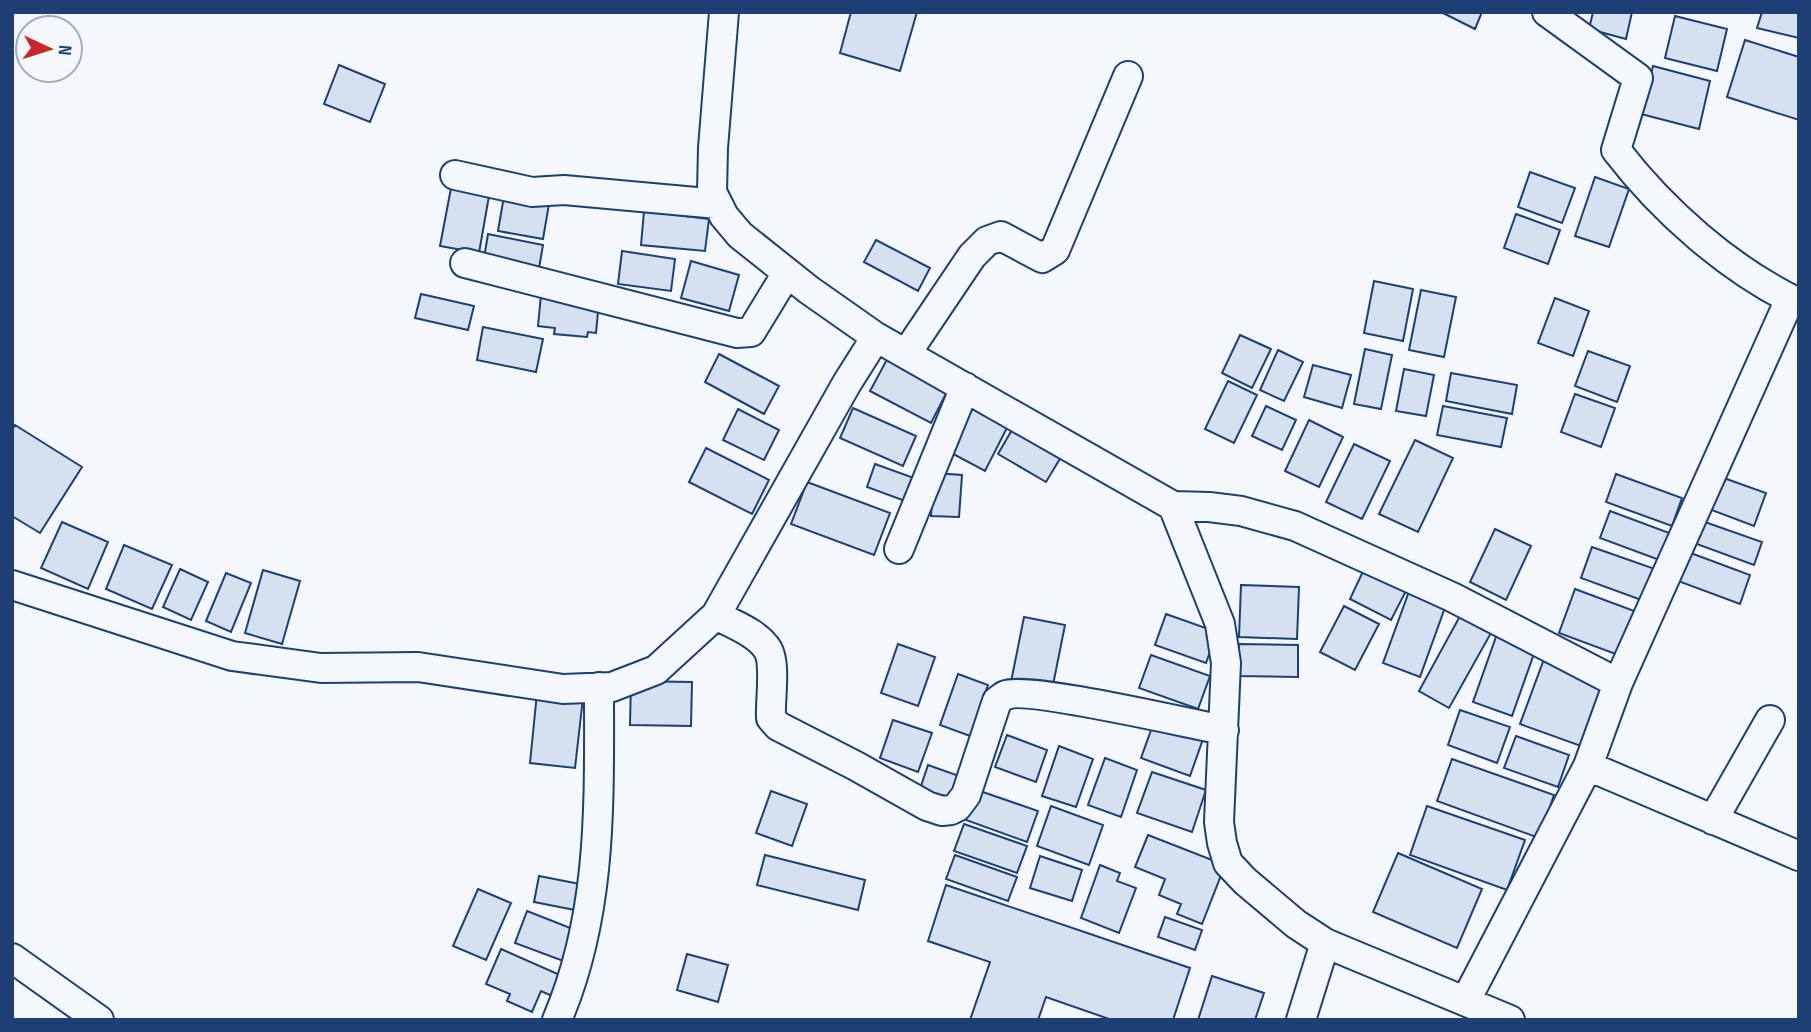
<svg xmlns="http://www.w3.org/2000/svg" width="1811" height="1032" font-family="'Sofia Sans Condensed',sans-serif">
<rect width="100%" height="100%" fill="#f4f7fb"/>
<!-- building -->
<path fill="#d5e0f0" stroke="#1d3f73" stroke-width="2" d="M851,12H917L900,71L840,53Z
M1441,12H1482L1475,29Z
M1593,12H1632L1626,39L1589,29Z
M1762,12H1799V38L1757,28Z
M1675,16L1727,29L1717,71L1665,58Z
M1745,40L1799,57V120L1727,97Z
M339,65L385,84L370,122L324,104Z
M1653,66L1710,81L1699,129L1641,114Z
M1530,172L1575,188L1562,223L1518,207Z
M1595,177L1629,189L1609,247L1575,236Z
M451,188L489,196L479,253L440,246Z
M504,196L549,204L543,239L498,231Z
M644,211L709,219L705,251L641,245Z
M1516,214L1560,230L1548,264L1504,248Z
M488,234L543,245L538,274L483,264Z
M876,240L930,268L918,291L864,262Z
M622,251L675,259L671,291L618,284Z
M691,261L739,275L729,311L681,298Z
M1374,281L1413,289L1403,341L1364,333Z
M1421,290L1456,297L1444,357L1409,350Z
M421,294L474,306L468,330L415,318Z
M541,295L599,301L596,333L588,332L587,337L554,334L555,328L538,326Z
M1555,298L1589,311L1573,356L1538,343Z
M483,327L543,339L536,372L477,360Z
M1240,335L1271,349L1252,388L1222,373Z
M1365,349L1392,355L1381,409L1354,404Z
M1278,350L1303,362L1284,401L1260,390Z
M1588,351L1630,366L1617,402L1575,386Z
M891,352L951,384L931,423L870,391Z
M719,354L779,386L764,414L705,382Z
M1313,365L1351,375L1342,408L1304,397Z
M1404,369L1434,375L1426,416L1396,411Z
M1451,373L1517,385L1512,414L1446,401Z
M1228,381L1257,395L1234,443L1205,429Z
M1575,394L1615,408L1601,447L1561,432Z
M968,396L1012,418L985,471L942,448Z
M1266,406L1296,420L1282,450L1252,436Z
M1443,406L1507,418L1501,447L1437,435Z
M853,408L916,436L903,466L840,438Z
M738,409L779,430L764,460L723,440Z
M1309,420L1343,437L1319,487L1285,471Z
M1016,423L1064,452L1046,482L998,454Z
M15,425L82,467L40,533L12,516V430Z
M1415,440L1453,458L1418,532L1379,514Z
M1354,444L1390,461L1362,519L1326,502Z
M706,448L769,480L752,514L689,482Z
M875,464L914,478L905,501L867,487Z
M934,473L962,475L959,517L931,516Z
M1616,474L1682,498L1672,526L1606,502Z
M1721,477L1766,493L1754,526L1709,509Z
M807,482L890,513L874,555L791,524Z
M1610,511L1672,534L1662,561L1600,538Z
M1702,521L1762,542L1754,565L1694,543Z
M62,522L108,542L88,589L41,568Z
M1495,529L1531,546L1506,600L1470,582Z
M124,545L172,565L152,609L106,589Z
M1592,547L1655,569L1644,601L1581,578Z
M1688,552L1750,575L1740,604L1678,581Z
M1366,565L1408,587L1391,620L1350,599Z
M180,569L208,582L191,620L163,607Z
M263,570L300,581L282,644L245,633Z
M226,573L251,583L231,632L206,621Z
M1241,585L1299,587L1297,639L1239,637Z
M1411,586L1448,599L1420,677L1383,663Z
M1575,589L1637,612L1621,656L1559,633Z
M1344,606L1379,624L1355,670L1320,652Z
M1166,614L1217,632L1206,663L1155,645Z
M1460,616L1491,633L1449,708L1419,691Z
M1024,617L1065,625L1052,690L1011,682Z
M1497,634L1536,648L1512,716L1473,702Z
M898,644L935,657L918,706L881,693Z
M1239,644L1298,645V677L1238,676Z
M1151,655L1210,676L1198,709L1139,688Z
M1544,659L1604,681L1581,746L1520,724Z
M958,674L988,685L970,736L940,725Z
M631,681L692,682L691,726L630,725Z
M537,693L583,698L575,768L530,763Z
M1460,710L1510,727L1497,763L1448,745Z
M893,720L932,733L918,772L880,758Z
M1154,722L1203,739L1190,776L1141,758Z
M1007,735L1047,750L1036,782L995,767Z
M1516,736L1569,755L1558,787L1504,768Z
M1059,746L1093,759L1076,807L1042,796Z
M1105,758L1137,770L1121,817L1088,805Z
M1452,759L1554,795L1539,838L1437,801Z
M928,765L962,777L952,807L918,795Z
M1152,772L1206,790L1192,832L1137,813Z
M977,790L1038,811L1027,842L966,820Z
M771,791L807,804L792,846L756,833Z
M1051,806L1103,825L1089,865L1037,846Z
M1427,806L1525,840L1507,890L1410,855Z
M964,824L1027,846L1017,873L954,851Z
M1148,835L1225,865L1202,924L1177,914L1181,904L1159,895L1165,879L1135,867Z
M1398,853L1482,889L1457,948L1373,912Z
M765,855L865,880L858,910L757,885Z
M955,855L1017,877L1008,901L946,879Z
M1040,856L1082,870L1072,901L1030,888Z
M1100,865L1120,873L1117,881L1136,888L1119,933L1081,918Z
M539,876L585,885L580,911L534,902Z
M946,885L1190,968L1173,1020H1112L1046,997L1038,1020H970L990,962L928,941Z
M478,889L511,903L486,960L453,946Z
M527,911L578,931L566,962L515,943Z
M1165,917L1202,930L1195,950L1158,937Z
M501,949L560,975L552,996L541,991L532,1012L507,1001L510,994L486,984Z
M687,954L728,965L718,1002L677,990Z
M1212,976L1264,993L1255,1020H1198Z"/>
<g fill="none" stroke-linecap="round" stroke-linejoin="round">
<!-- minor casing -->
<g stroke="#1d3f73" stroke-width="32">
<path id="minor" d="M724,12L713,148L712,192L724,216L740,235L809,290L876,337L1173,506L1220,624L1226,663L1219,822L1222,843L1228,863L1245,881L1296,924L1325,943L1510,1020
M1547,12L1638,78L1616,150C1662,210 1729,270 1799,303
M455,175L532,192L564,190L718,204
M465,263L737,333L751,332L787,273
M906,354L972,256L987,241L1001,236L1042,258L1055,250L1128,76
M1173,506L1209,507L1241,511L1295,526L1452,597L1618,683
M899,549L965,387
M12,585L232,656L321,668L418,667L563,689L612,687L656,670L716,615L847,383L876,337
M716,615C732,624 758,633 768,650C776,664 770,700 771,718L778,726L856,766L927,806L942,811L951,810L957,807L966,795L997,701C1000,699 1003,696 1006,695C1028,686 1190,724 1224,730
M1588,766L1799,856
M1713,820L1770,720
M12,958L99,1020
M1466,1000L1588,766L1618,683L1790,299
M557,1020C603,913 599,801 599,687
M1301,1020L1325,943"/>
</g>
<!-- minor -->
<use href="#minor" stroke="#f4f7fb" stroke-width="28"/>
</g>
<!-- border -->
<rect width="1811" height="1032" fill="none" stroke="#1d3f73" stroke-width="28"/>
<!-- north arrow -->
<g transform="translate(49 49) rotate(94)"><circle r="33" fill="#f4f7fb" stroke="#9eadc5" stroke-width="2"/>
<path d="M0-5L12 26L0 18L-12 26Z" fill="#c62828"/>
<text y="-10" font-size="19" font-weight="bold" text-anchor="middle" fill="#1d3f73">N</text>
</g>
</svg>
